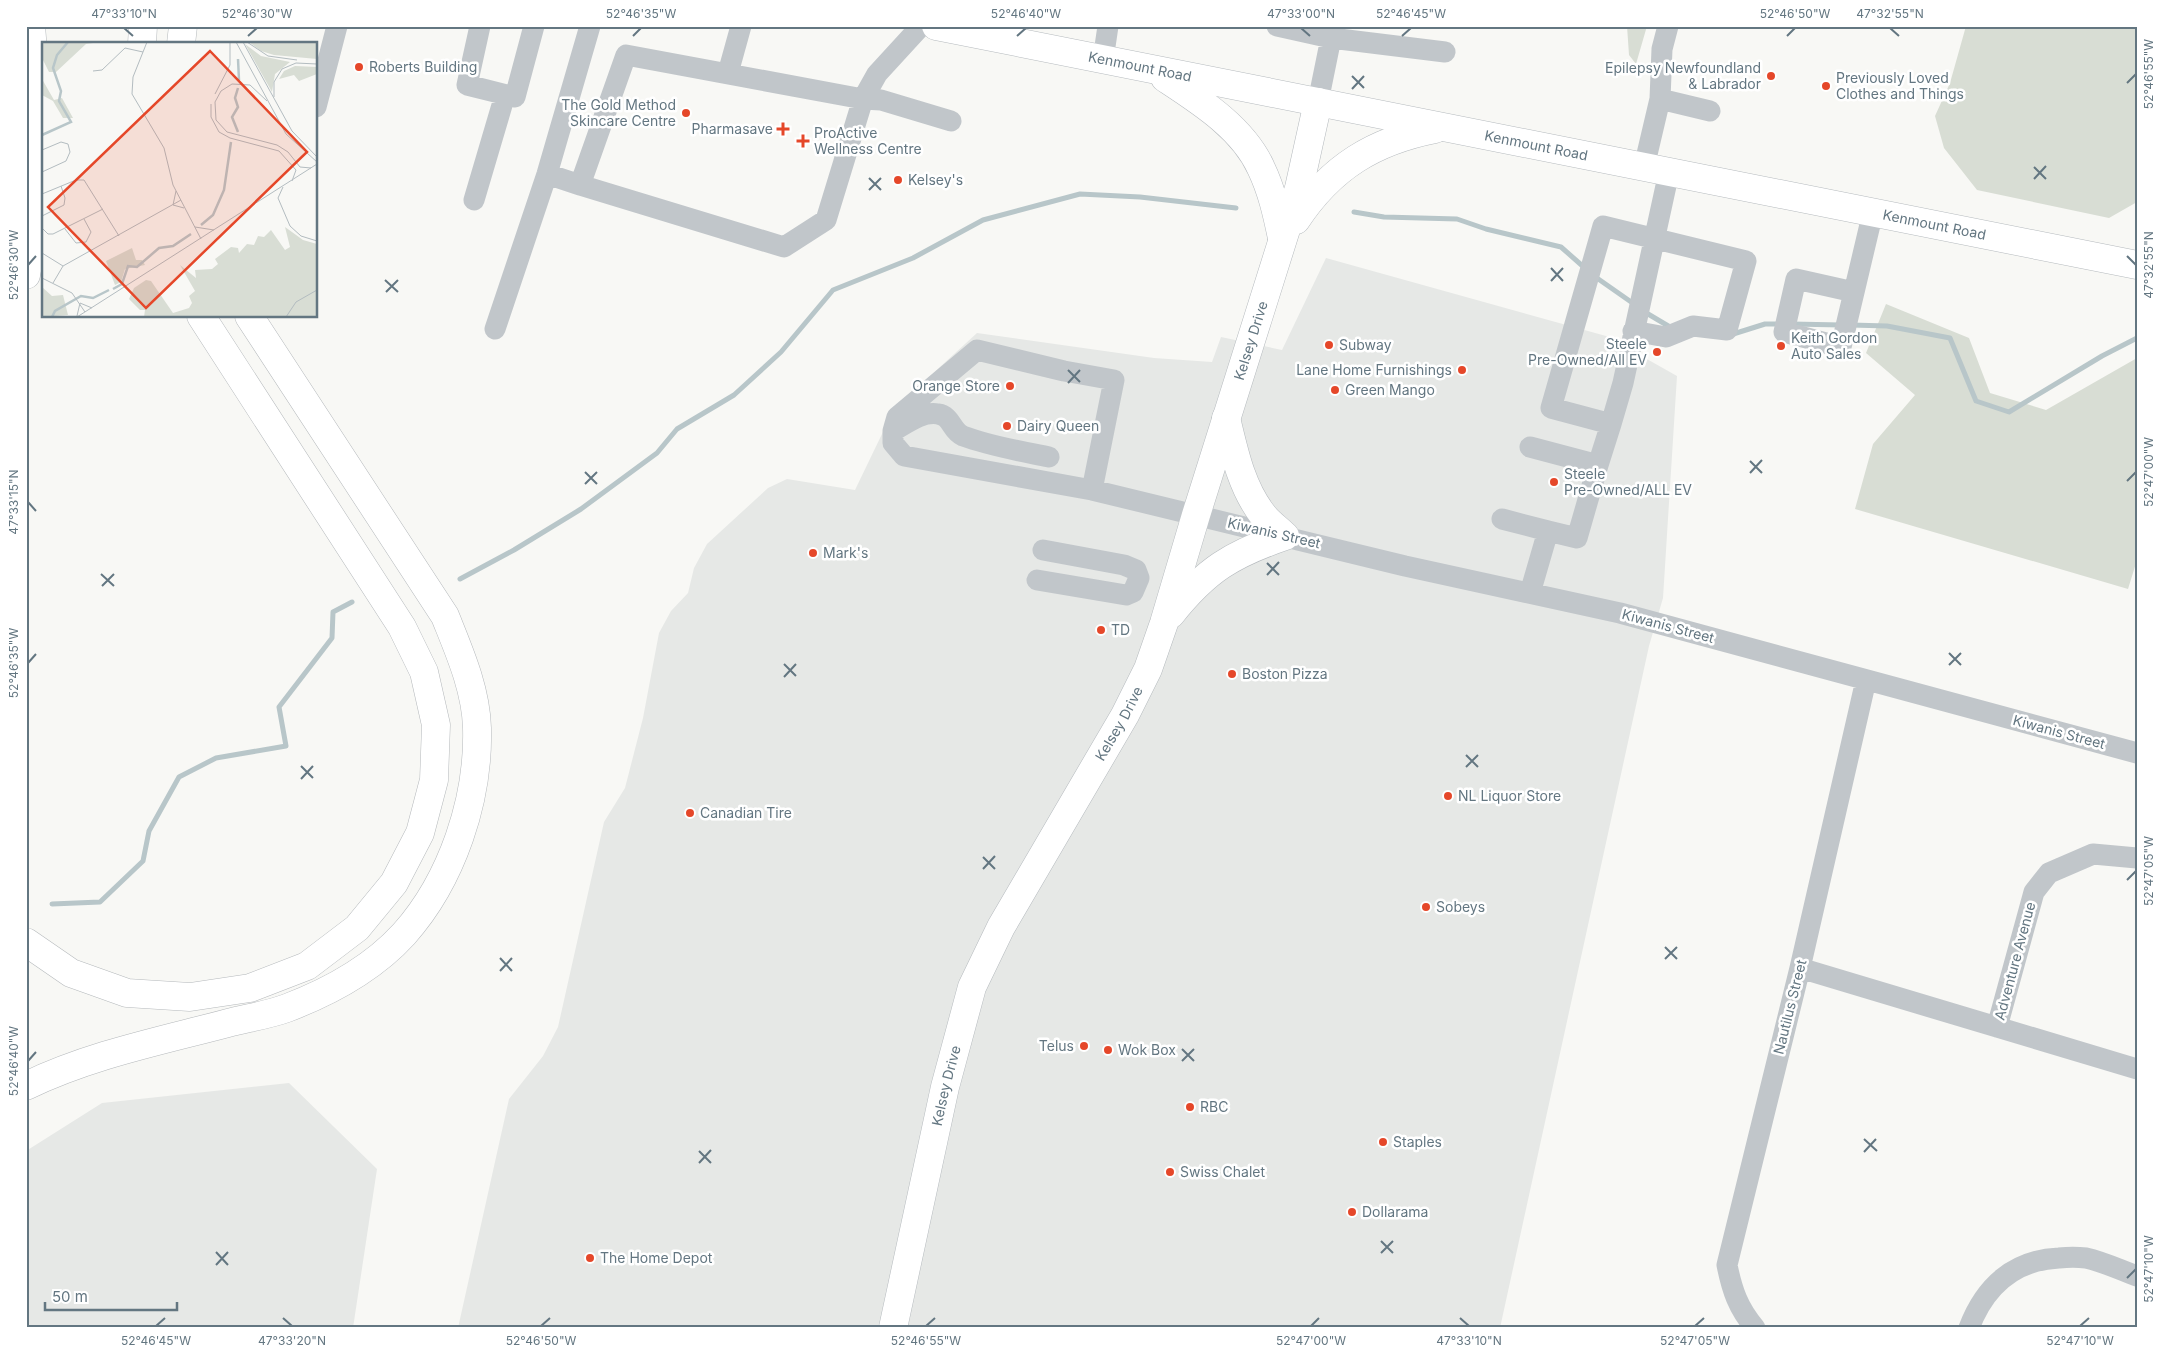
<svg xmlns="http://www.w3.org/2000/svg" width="2163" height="1354" font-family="Inter,sans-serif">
<rect width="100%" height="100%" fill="#f8f8f5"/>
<!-- built -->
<path fill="#e6e8e6" d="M1326,258L1606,336L1677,376L1663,598L1649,646L1500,1328H458L509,1099L543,1056L558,1027L604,822L625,788L643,718L659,633L671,611L688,593L694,568L707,544L768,488L787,479L855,490L894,409L977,333L1154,358L1212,362L1221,337L1282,350Z
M289,1083L377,1169L353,1328H26V1151L102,1103Z"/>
<!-- green -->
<path fill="#d8ddd4" d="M1627,26H1647L1636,64L1629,55Z
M1966,26H2137V202L2109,218L1977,190L1944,148L1935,116L1950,83Z
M1886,304L1969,338L1990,393L2046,410L2137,358V560L2128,589L1855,509L1873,444L1915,395L1866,353Z"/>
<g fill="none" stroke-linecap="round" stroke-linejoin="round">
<!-- stream -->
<path stroke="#b8c6c9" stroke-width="5" d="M1354,212L1384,217L1457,219L1486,229L1561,247L1586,269
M1594,276L1634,304
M1643,311L1670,327
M1791,324L1842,325
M1851,325L1887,326L1950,338L1976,401L2009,412L2102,356L2137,338
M1730,335L1765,324H1780
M460,579L514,550L581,509L657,453L677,429L734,395L781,352L833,290L913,258L983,220L1080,194L1140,197L1236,208
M52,904L100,902L143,861L149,831L179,777L216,758L286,746L279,707L332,638L333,612L352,602"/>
<!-- major casing -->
<g stroke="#b5babe" stroke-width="29">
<g id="major">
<path id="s1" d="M936,26L2137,265"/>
<path d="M1165,78C1200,101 1243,128 1261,168C1272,191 1277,214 1282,238"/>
<path d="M1296,220C1331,167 1374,141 1435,129"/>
<path d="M1171,614C1206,570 1232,554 1285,536C1278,529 1269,523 1263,515C1241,487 1234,451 1226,418"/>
<path id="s2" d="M893,1328L945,1087L972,987L1001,927L1125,715L1148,669L1164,623L1196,515L1299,188L1318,102"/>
</g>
</g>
<!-- highway casing -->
<g stroke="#b5b9bc" stroke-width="29">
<path id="highway" d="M142,44L143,26
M181,44L183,26
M26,275C43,193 38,110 31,26
M26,942L71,973L127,993L190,997L250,988L307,966L357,928L394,883L420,833L434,780L436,725L424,672L402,627L201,316
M26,1086C90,1055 160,1041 228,1023C247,1018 268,1015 287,1008C329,992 373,968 404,934C452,880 479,800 477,728C476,689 459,651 445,616L249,316"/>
</g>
<!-- minor -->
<path stroke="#c1c6ca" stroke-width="21" d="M480,26L467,85L515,97L534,26
M921,26L877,74L863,99L881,100L951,121
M1277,26L1331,38L1318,102
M1331,38L1445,52
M626,55L863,99L826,220L784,247L580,185Z
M1103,60L1108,26
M728,73L741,26
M1660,99L1662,49L1668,26
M316,107L337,26
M1644,167L1660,99L1710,111
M547,174L580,185
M474,200L505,95
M1854,292L1796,279L1784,332L1841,347L1873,212
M495,329L547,174L590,26
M1611,424L1623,383L1669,172
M895,430C907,423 923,411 938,414C952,416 951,431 963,436C990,446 1020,451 1049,457
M1598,465L1611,424L1551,408L1603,226L1746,261L1727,330L1693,326L1666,337L1633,331
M1092,490L1114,380L1064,371L977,350L897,417L893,431V443L904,456L1092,490L1405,566L1620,613L2137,753
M1502,519L1548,531
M1037,580L1126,595L1133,592L1139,578L1136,570L1124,565L1043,550
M1530,593L1548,531L1577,538L1598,465L1530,447
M1800,968L2137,1069
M1997,1027L2034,892L2049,873L2093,854L2137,858
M1755,1328C1738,1308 1732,1290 1727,1265L1800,968L1866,680
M1969,1328C1985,1286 2014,1260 2059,1258C2068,1257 2078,1257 2086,1258C2104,1262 2120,1270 2137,1276"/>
<!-- major -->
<use href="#major" stroke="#fff" stroke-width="28"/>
<!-- highway -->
<use href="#highway" stroke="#fff" stroke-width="28"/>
</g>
<!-- ticks -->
<path fill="none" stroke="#637681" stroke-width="2" d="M124,28L133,36M1301,28L1310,36M1890,28L1899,36M248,36L257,28M633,36L641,28M1017,36L1026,28M1402,36L1411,28M1787,36L1795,28M1352,76L1364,88M2127,83L2136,74M1352,89L1364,76M2034,167L2046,179M869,178L881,190M2034,179L2046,166M869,190L881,178M2127,256L2136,265M28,265L36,256M1551,268L1563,281M385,280L398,292M1551,281L1563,268M386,292L398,280M1068,370L1080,382M1068,383L1080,370M1750,461L1762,473M585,472L597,484M1750,473L1762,460M2127,481L2136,472M585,484L597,472M28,502L36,511M1267,563L1279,575M101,574L114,586M1267,575L1279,562M102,586L114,574M1949,653L1961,665M28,663L36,654M784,664L796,676M1949,665L1961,653M784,677L796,664M1466,755L1478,767M301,766L313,778M1466,767L1478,755M301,779L313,766M983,857L995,869M983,869L995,856M2127,880L2136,871M1665,947L1677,959M500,958L512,971M1665,959L1677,947M500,971L512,958M1182,1049L1194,1061M28,1061L36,1052M1182,1061L1194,1049M1864,1139L1877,1151M699,1151L711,1163M1864,1152L1876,1139M699,1163L711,1150M1381,1241L1393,1253M216,1252L228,1265M1381,1253L1393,1241M216,1265L228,1252M2127,1278L2136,1269M283,1318L292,1326M1460,1318L1469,1326M156,1326L165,1318M541,1326L550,1318M926,1326L935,1318M1311,1326L1319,1318M1695,1326L1704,1318M2080,1326L2089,1318"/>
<!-- markers -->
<g fill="#e54729" stroke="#fff" stroke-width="2">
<circle cx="359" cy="67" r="5"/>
<circle cx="1771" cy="76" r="5"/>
<circle cx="1826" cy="86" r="5"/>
<circle cx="686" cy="113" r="5"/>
<path d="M780.5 121.5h5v5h5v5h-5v5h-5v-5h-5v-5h5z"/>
<path d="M800.5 133.5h5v5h5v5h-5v5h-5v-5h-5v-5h5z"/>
<circle cx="898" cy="180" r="5"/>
<circle cx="1329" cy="345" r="5"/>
<circle cx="1781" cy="346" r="5"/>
<circle cx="1657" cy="352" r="5"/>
<circle cx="1462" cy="370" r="5"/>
<circle cx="1010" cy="386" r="5"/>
<circle cx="1335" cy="390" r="5"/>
<circle cx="1007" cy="426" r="5"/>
<circle cx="1554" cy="482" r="5"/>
<circle cx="813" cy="553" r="5"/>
<circle cx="1101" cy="630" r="5"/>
<circle cx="1232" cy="674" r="5"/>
<circle cx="1448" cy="796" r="5"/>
<circle cx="690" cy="813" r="5"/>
<circle cx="1426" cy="907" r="5"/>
<circle cx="1084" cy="1046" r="5"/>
<circle cx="1108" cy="1050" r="5"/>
<circle cx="1190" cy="1107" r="5"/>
<circle cx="1383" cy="1142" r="5"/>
<circle cx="1170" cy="1172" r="5"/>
<circle cx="1352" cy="1212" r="5"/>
<circle cx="590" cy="1258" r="5"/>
</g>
<g text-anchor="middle" stroke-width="5" stroke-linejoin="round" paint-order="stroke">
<!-- poi labels -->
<g font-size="14" fill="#637681" stroke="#fff" text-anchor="start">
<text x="369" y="72">Roberts Building</text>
<text x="1761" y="73" text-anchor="end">Epilepsy Newfoundland<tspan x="1761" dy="16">&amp; Labrador</tspan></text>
<text x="1836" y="83">Previously Loved<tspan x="1836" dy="16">Clothes and Things</tspan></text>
<text x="676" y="110" text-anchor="end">The Gold Method<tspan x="676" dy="16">Skincare Centre</tspan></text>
<text x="773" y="134" text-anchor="end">Pharmasave</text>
<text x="814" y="138">ProActive<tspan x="814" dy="16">Wellness Centre</tspan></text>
<text x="908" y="185">Kelsey's</text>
<text x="1791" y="343">Keith Gordon<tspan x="1791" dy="16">Auto Sales</tspan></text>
<text x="1647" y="349" text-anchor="end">Steele<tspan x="1647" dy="16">Pre-Owned/All EV</tspan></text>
<text x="1339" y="350">Subway</text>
<text x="1452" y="375" text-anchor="end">Lane Home Furnishings</text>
<text x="1000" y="391" text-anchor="end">Orange Store</text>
<text x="1345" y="395">Green Mango</text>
<text x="1017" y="431">Dairy Queen</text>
<text x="1564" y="479">Steele<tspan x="1564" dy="16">Pre-Owned/ALL EV</tspan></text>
<text x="823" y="558">Mark's</text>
<text x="1111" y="635">TD</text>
<text x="1242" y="679">Boston Pizza</text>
<text x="1458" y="801">NL Liquor Store</text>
<text x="700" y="818">Canadian Tire</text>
<text x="1436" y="912">Sobeys</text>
<text x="1074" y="1051" text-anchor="end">Telus</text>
<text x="1118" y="1055">Wok Box</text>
<text x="1200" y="1112">RBC</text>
<text x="1393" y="1147">Staples</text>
<text x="1180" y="1177">Swiss Chalet</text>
<text x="1362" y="1217">Dollarama</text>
<text x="600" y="1263">The Home Depot</text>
</g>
<!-- street labels -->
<g font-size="14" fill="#637681" stroke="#fff">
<text dy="5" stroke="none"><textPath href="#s1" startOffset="208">Kenmount Road</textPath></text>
<text dy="5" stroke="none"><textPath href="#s1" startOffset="612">Kenmount Road</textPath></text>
<text dy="5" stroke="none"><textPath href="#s1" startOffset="1018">Kenmount Road</textPath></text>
<text dy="5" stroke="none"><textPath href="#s2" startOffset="1058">Kelsey Drive</textPath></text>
<text transform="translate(1274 533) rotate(13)" y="5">Kiwanis Street</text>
<text transform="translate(1668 626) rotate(15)" y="5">Kiwanis Street</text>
<text dy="5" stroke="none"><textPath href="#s2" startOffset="652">Kelsey Drive</textPath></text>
<text transform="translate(2059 732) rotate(15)" y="5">Kiwanis Street</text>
<text transform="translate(2015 961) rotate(-75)" y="5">Adventure Avenue</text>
<text transform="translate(1790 1007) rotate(-76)" y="5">Nautilus Street</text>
<text dy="5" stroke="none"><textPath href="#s2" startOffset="248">Kelsey Drive</textPath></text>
</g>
</g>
<!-- overview -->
<g transform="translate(42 42)">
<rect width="275" height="275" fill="#f8f8f5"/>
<path d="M0,0H58L44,2L14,30H7L0,16ZM207,0H275V17L232,13L219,9ZM203,2L219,14L248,20L233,32L230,50ZM253,24L275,25V32L257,39L252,33L237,37L242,29ZM0,37L12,58L20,56L31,76H21L11,59L0,53ZM243,185L261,198L275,202V275H102L103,268H98L87,257L92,246L104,238L109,239L131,271L147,266L150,261L147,254L153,249L138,223L154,236L153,228L170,227L176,222L173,217L189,205L196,206L197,211L205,202L212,203L216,194L222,195L229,188L243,208L248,205ZM90,206L94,218H100L103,223L83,227L79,240L73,243L64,219ZM0,245L10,254L21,253L26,273L0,275Z" fill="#d8ddd4"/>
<path fill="none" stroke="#b8c6c9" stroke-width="2.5" d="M196,17L197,38M196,90L190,75L196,65L193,56L196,46M0,93L29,80L17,59L19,49L11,26L15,13L26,0M159,183L171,173L182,148L189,100M71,247L80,242L86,224L95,225L117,206L131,204L149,192M10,275L13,269L39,254L51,256L67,248"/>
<path fill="none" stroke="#b3bcc0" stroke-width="1" d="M105,0L91,35L90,52L122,106L131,143L159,197M194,0L244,92L275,120M201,0L250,89L275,115M205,0L226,14L255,18M51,29L60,28L83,6L101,10M173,52L188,23V0M232,55V40L240,27L254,21L275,22M225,59L208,43L190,42L179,49L173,60L174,78L185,90L235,103L246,110L258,125L269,126M169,62V75L177,90L188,96L237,109L254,128L250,139M0,108L19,100L26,102L28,110L24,119L0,130M241,145L236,156L248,184L259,194L275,199M134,149L131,163L142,166M0,152L34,138H42L77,194M0,174L22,163L23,156L19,144M153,185L172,188M0,186L6,192H11L61,167M23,187L34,201L44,200L49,190L42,177M0,211L21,224M0,236L30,251L43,270M11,241L21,224L139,158M35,274L38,261L50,266M35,275L275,122M244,275L254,260L275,248"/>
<path fill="#e54729" fill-opacity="0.15" stroke="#e54729" stroke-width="2.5" d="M168,9L265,110L104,266L6,165Z"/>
<rect width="275" height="275" fill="none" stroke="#637681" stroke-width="2.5"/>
</g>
<!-- border -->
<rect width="2163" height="1354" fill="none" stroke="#ffffff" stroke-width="55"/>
<!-- scale -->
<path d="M45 1302v8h132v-8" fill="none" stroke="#637681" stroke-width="2.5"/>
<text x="52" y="1302" font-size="15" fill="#637681" stroke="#ffffff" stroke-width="4" paint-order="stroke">50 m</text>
<rect x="28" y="28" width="2108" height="1298" fill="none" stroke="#637681" stroke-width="2"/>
<g font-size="12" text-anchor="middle" fill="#637681">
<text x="124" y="18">47°33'10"N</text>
<text x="257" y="18">52°46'30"W</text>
<text x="641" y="18">52°46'35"W</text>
<text x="1026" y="18">52°46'40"W</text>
<text x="1301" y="18">47°33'00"N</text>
<text x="1411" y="18">52°46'45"W</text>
<text x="1795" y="18">52°46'50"W</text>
<text x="1890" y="18">47°32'55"N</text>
<text transform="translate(2149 74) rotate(-90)" y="4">52°46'55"W</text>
<text transform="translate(14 265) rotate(-90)" y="4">52°46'30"W</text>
<text transform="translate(2149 265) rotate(-90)" y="4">47°32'55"N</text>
<text transform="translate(2149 472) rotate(-90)" y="4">52°47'00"W</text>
<text transform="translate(14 502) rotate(-90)" y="4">47°33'15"N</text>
<text transform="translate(14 663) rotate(-90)" y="4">52°46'35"W</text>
<text transform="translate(2149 871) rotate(-90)" y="4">52°47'05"W</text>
<text transform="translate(14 1061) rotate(-90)" y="4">52°46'40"W</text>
<text transform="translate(2149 1269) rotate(-90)" y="4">52°47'10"W</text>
<text x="156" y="1345">52°46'45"W</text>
<text x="292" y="1345">47°33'20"N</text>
<text x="541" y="1345">52°46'50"W</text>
<text x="926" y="1345">52°46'55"W</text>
<text x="1311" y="1345">52°47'00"W</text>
<text x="1469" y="1345">47°33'10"N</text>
<text x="1695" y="1345">52°47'05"W</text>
<text x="2080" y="1345">52°47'10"W</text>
</g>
</svg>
